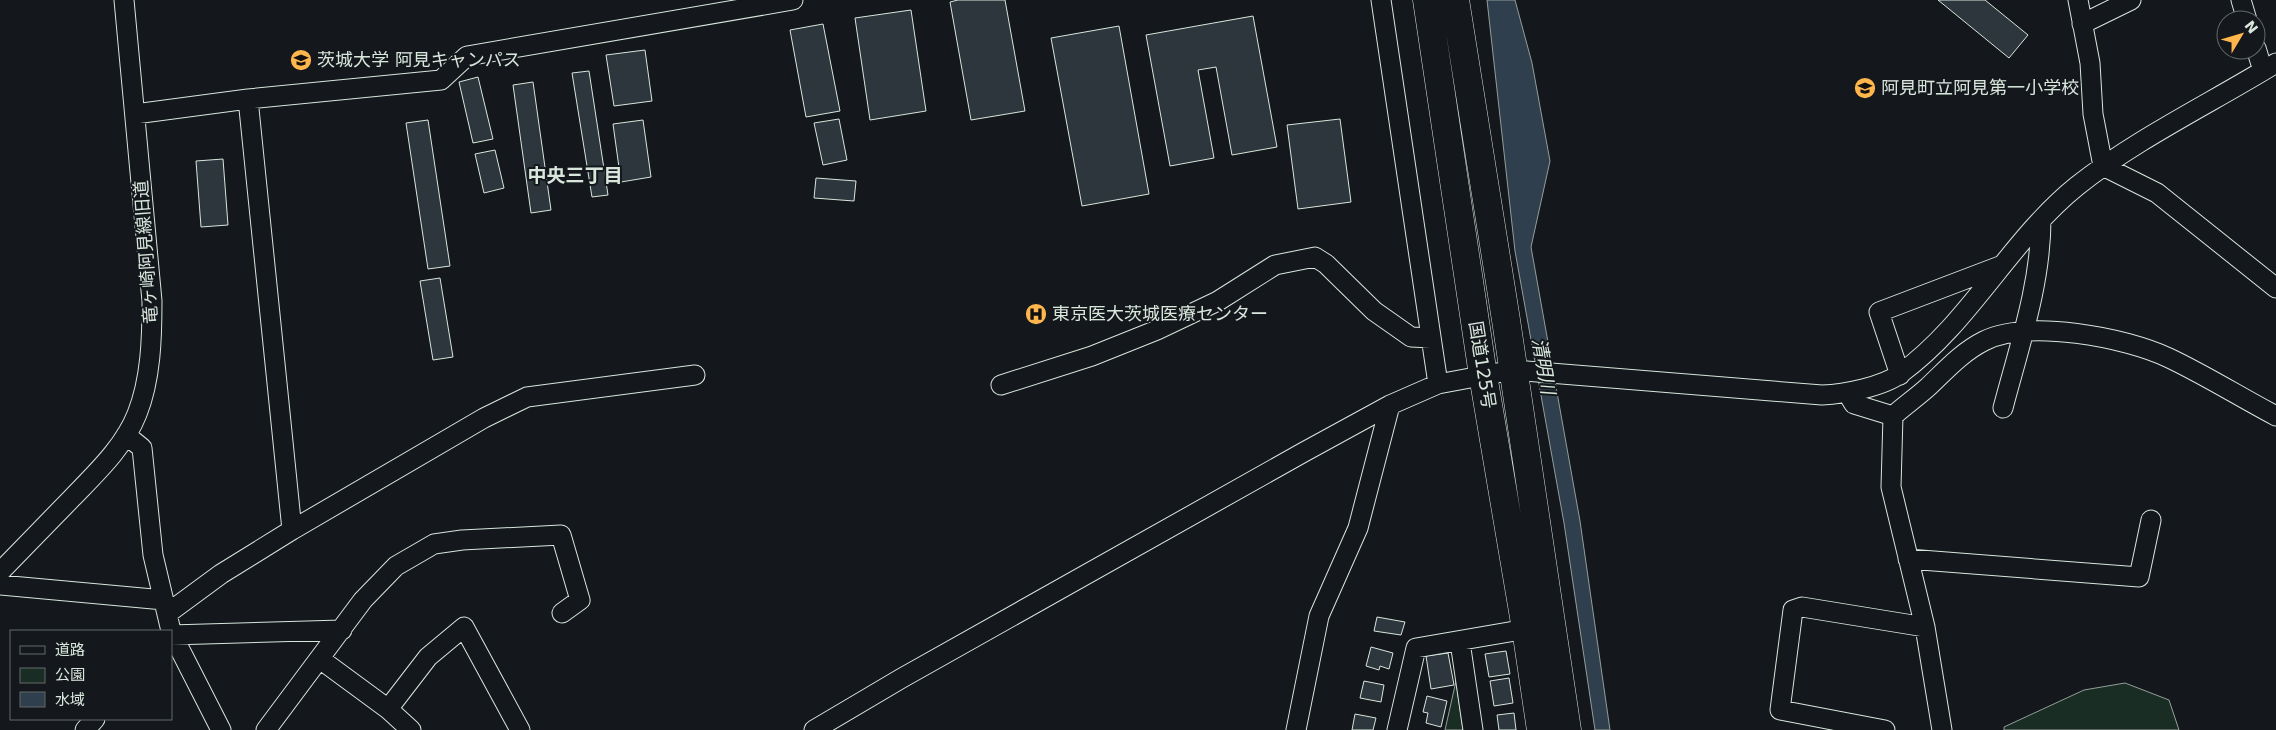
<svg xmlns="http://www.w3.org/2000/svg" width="2276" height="730" font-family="'DejaVu Sans','Noto Sans JP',sans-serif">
<rect width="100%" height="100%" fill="#14181c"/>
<!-- green -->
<path fill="#1a2d24" stroke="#939e99" d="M1456,681L1463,730H1445Z
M2125,683L2169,700L2179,730H2004V727L2084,690Z"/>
<!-- water -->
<path fill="#2f3f4d" stroke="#939e99" d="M1487,0H1515L1532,63L1550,161L1531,247L1580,521L1610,730H1595L1564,523L1515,251Z"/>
<!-- building -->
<path fill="#2c363c" stroke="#d8e6dc" d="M958,0H1005L1025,111L971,120L950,2Z
M1938,0H1985L2028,35L2009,58Z
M911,10L926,111L870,120L855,18Z
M1253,16L1277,147L1232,155L1216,67L1198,70L1214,158L1170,166L1146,35Z
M823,24L840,111L806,117L790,30Z
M1119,26L1149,194L1082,206L1051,38Z
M645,50L652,101L614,106L606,55Z
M589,71L608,195L592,197L572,73Z
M478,77L493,139L473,143L459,82Z
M533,82L551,210L531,213L513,85Z
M839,119L847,160L823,165L814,123Z
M1340,119L1351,202L1298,209L1287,125Z
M428,120L450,266L428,269L406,123Z
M643,120L651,177L621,182L613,124Z
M495,150L504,188L484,193L475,154Z
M223,159L228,225L201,227L196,161Z
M816,178L856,181L854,201L814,198Z
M440,278L453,357L433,360L420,281Z
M1377,617L1405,622L1401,635L1374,631Z
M1371,647L1393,653L1389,669L1380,666L1379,670L1366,666Z
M1506,651L1510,674L1489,677L1485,654Z
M1448,653L1454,685L1431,689L1426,656Z
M1509,678L1513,703L1494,706L1490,681Z
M1364,681L1384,685L1381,702L1360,698Z
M1427,696L1447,701L1441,727L1426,723L1428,713L1423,712Z
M1514,713L1516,730H1499L1497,715Z
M1355,714L1376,718L1373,730H1352Z"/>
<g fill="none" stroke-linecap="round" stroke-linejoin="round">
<!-- minor casing -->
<g stroke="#d8e6dc" stroke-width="21">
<path id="minor" d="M1381,0L1438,384
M2078,0L2090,63L2093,114L2103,166L2157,193L2276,288
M2241,0L2247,20
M2082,24L2131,0
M2256,48L2263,71
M248,99L292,530
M135,114L248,99L441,80L467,56L793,0
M1900,375L1879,312L2000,266
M1001,385L1092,356L1157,330L1218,301L1275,265L1315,257L1326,264L1374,311L1411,337L1431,338
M1848,394L1854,404L1893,416
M2003,408C2019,347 2041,283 2041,220
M126,435L142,448L153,555L171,631
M1908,559L2139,577L2151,520
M0,572C24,547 48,523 72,498C96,473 124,447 137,414C151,379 152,338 152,301L124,0
M0,585L164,600
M168,613L221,574L292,530L484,418L527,397L695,375
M171,632L221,730
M171,635L342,630
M1460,642L1473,730
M320,659L388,709L411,730
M388,709L428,657L464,627L520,730
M85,730L95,719
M266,730L363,600L396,566L434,544L462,540L561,535L580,600L562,613
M814,730L902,678L1304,452L1390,405L1438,384L1513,370L1822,395C1844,394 1883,387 1901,373C1970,323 2010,240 2077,186C2136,139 2211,103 2276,63
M1296,730L1319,616L1358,528L1390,405
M1397,730L1416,648L1526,629
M1885,730L1780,710L1793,610L1802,607L1925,627
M1942,730L1925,627L1891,487L1893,416C1904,406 1917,397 1928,387C1946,370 1962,352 1984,341C2028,319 2125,337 2169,358C2205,375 2240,397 2276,416"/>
</g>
<!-- highway casing -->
<g stroke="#d8e6dc" stroke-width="29">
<path id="highway" d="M1427,0L1483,375L1526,629L1541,730
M1455,0L1506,320L1567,730"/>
</g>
<!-- minor -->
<use href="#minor" stroke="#14181c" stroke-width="19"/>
<!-- highway -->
<use href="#highway" stroke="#14181c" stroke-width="28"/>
</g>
<!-- icons -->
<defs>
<g id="university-disc" transform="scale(1.125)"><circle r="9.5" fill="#ffb74d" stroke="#14181c"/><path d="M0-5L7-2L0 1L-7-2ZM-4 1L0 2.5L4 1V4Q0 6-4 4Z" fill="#111"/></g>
<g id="school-disc" transform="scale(1.125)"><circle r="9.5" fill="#ffb74d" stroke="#14181c"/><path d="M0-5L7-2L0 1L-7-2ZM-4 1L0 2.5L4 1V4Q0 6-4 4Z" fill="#111"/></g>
<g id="hospital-disc" transform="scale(1.125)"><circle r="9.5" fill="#ffb74d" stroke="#14181c"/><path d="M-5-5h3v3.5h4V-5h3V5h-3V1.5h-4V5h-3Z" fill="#111"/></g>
</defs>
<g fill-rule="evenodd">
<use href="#university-disc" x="301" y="60"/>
<use href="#school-disc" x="1865" y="88"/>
<use href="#hospital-disc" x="1036" y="314"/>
</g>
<g text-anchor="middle" stroke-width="4" stroke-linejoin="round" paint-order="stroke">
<!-- poi labels -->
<g font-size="18" fill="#d8e6dc" stroke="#14181c" text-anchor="start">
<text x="317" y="66">茨城大学 阿見キャンパス</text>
<text x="1881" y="94">阿見町立阿見第一小学校</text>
<text x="1052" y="320">東京医大茨城医療センター</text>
</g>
<!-- street labels -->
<g font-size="18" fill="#d8e6dc" stroke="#14181c">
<text transform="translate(146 252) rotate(-94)" y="6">竜ヶ崎阿見線旧道</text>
<text transform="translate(1482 365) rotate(81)" y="6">国道125号</text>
</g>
<!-- neighbourhood labels -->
<g font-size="19" font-weight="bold" fill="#d8e6dc" stroke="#14181c">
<text x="575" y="182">中央三丁目</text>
</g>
<!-- water labels -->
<g font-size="19" font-style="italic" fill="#d8e6dc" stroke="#14181c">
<text transform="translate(1544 366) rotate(80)" y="7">清明川</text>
</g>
</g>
<!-- legend -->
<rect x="10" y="630" width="162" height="90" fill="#14181c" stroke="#626a69"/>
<rect x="20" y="646" width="25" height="8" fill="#14181c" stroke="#626a69"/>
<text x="55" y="655" font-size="15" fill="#d8e6dc">道路</text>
<rect x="20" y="668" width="25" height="15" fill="#1a2d24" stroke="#626a69"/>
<text x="55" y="680" font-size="15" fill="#d8e6dc">公園</text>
<rect x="20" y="692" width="25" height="15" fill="#2f3f4d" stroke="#626a69"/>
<text x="55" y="705" font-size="15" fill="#d8e6dc">水域</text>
<!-- north arrow -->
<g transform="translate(2241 35) rotate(52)"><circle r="24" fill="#14181c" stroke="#626a69"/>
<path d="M0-4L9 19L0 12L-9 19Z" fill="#ffb74d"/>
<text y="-8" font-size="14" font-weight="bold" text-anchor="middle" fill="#d8e6dc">N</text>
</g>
</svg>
